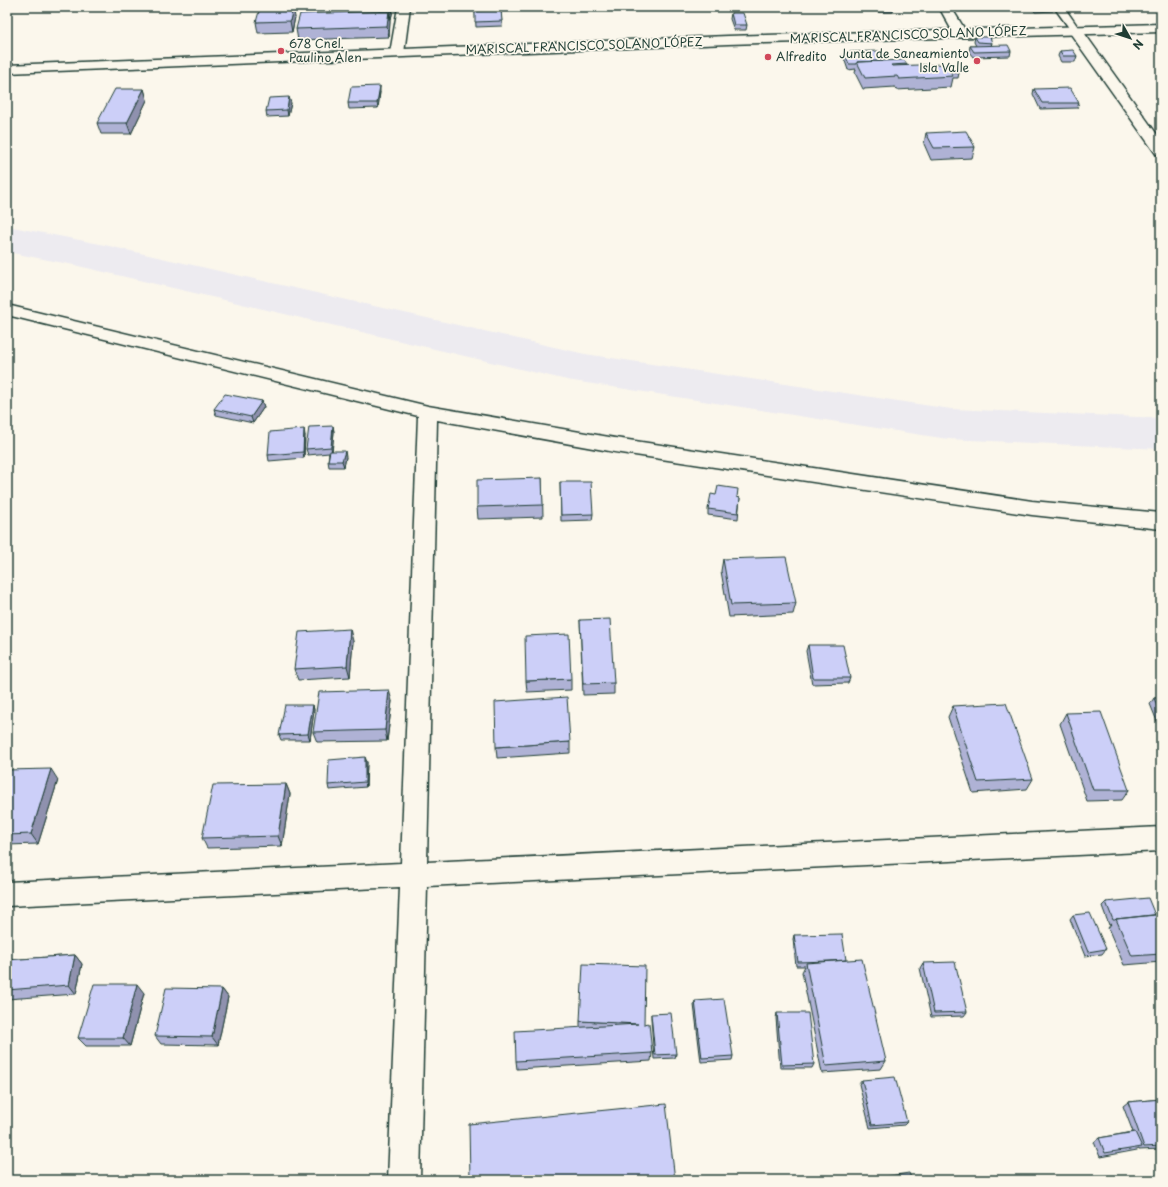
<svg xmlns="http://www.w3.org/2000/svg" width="1168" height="1187" font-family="'Playpen Sans',sans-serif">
<rect width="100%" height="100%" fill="#fbf7ec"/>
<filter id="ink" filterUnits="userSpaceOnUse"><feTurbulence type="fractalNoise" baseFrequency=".025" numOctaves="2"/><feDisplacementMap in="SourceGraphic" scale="8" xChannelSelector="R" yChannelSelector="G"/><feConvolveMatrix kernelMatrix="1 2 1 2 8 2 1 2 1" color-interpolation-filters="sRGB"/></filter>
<g filter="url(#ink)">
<!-- built -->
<path fill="#edebf0" d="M7,226L100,244L585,354L951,409L1161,418V449L948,439L567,380L74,265L7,252Z"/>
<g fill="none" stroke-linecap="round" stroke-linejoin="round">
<!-- lane casing -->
<g stroke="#1f3d34" stroke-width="3">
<path id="lane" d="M1054,7H1064L1080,30L1078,32H1072Z"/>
</g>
<!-- street casing -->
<g stroke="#1f3d34" stroke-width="3">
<path id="street" d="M398,7H410L404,53L402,56H392L390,53Z
M939,7H951L967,33L965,36H955Z
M1075,26L1080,27L1161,140V155L1156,154L1068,30Z
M7,305L428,406L615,438L1032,501L1161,513V529L1032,515L615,452L437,420L427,862L1161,827V851L427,886L420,1180H388L400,887L7,906V882L401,863L418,416L7,315Z"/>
</g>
<!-- secondary casing -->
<g stroke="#1f3d34" stroke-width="3">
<path id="secondary" d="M1161,24V32L728,44L7,73V65L728,36Z"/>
</g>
<!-- lane -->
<use href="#lane" fill="#fbf7ec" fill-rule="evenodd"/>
<!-- street -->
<use href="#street" fill="#fbf7ec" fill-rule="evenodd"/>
<!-- secondary -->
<use href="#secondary" fill="#fbf7ec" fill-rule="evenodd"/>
</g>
<!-- wall -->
<path fill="#afb2d5" stroke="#1f3d34" d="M315,7H393V10L391,19H390L389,37L298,40L296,29L380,11L381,9L315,11Z
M874,7H894L893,12H877Z
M1031,7H1054L1053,11L1035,12Z
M501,10L502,26L476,27L475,11Z
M731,13L747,25L746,30H734L730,19Z
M295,17L292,32L258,33L256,22Z
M975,37L992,43L991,46L1011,51L1010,56L973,57L969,52L970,46H976L974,42Z
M1060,51L1077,56L1075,62H1061L1058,56Z
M844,52L883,61L907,64L906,66L949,69L959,73L958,78H953L951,87L896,90L895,87L863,89L855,73L856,69L848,70L844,58Z
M144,89L147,100L131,134H101L97,123Z
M1034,89L1079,103L1077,108L1040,109L1033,94Z
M380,92L378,108L349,109L348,103Z
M291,103L288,116L267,117L266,111Z
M926,133L975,147L972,158L931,160L924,144Z
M262,401L264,407L253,423L216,415L214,409Z
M333,426L334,432L332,451L346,457L344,467H329L328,461L329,453L308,455L306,449Z
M305,435L304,458L269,461L268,455Z
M542,478L543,517L478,519L477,507Z
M560,482L593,514L592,520L561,521Z
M737,497L740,498L738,519L708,515V509Z
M723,559L796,603L793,614L729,617L721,571Z
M580,620L614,683V694L583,695Z
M353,641L350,677L298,680L294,669Z
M808,645L850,678L848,683L812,684L806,651Z
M571,679V690L527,692L526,681Z
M1154,698H1161V731L1150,704Z
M392,701L387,741L317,742L313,732Z
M313,705L314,710L310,740H281L279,735Z
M953,706L1033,779L1027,789L973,793L948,717Z
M1066,713L1129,790L1122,800L1087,801L1060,724Z
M570,742V753L497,758L496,747Z
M367,762L366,787L329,790L328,785Z
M7,770L58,780L38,844L7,845Z
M286,784L290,794L282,846L207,848L202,838Z
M1106,902L1155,915L1161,914V962L1124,965L1108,928L1111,924L1109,925L1102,906Z
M1073,915L1106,949L1102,954L1085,956L1070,919Z
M794,935L846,960L886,1061L881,1069L822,1073L802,972L805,966H796L793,939Z
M75,955L82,964L76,994L7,999V960Z
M923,963L967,1012L964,1016L931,1017L920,968Z
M222,989L228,997L218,1045L161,1044L155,1036Z
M144,993L130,1046H86L78,1038Z
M695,1001L733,1056L732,1060L701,1062L694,1005Z
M777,1013L814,1064L812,1068H780L776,1018Z
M651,1014L676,1054L675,1058L654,1059L651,1018Z
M580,1021L644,1024L652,1053L651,1061L517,1069L516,1061L580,1027Z
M862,1080L907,1122L904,1125L870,1128L859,1084Z
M1161,1099V1149L1139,1150V1149L1137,1150L1100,1157L1094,1142L1099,1138L1133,1132L1123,1106L1128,1102Z"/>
<!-- shaded-wall -->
<path fill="#8f91ae" stroke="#1f3d34" d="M293,7L295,17L292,32L290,21Z
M392,7H393V10L391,19L390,14Z
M389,11L390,22L389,37L387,26Z
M380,86V92L378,108L377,103Z
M144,89L147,100L131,134L127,123Z
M289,97L291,103L288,116L287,110Z
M262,401L264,407L253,423L251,417Z
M333,426L334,432L332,453L331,447Z
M304,429L305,435L304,458L303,452Z
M345,451L346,457L344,467L342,461Z
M350,629L353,641L350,677L347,666Z
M389,690L392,701L387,741L385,730Z
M313,705L314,710L310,740L308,734Z
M365,757L367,762L366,787L365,782Z
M51,769L58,780L38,844L31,834Z
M286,784L290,794L282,846L278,836Z
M75,955L82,964L76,994L69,985Z
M137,984L144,993L130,1046L123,1038Z
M222,989L228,997L218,1045L212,1037Z"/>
<!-- building -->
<path fill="#cccff8" stroke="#1f3d34" d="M293,7L290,21L256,22L260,8Z
M381,7H392L390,14H389V11H380Z
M501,10L502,21L475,22V11Z
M389,11L387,26L296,29L300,14Z
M731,13H743L747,25H734Z
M975,37H990L992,43L978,42Z
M1008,45L1011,51L974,52L970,46Z
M1073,50L1077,56H1063L1060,51Z
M879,51L883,61L857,62V64H849L844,52Z
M904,60L907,64L891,65L892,66L945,64L953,76L899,79L897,76L865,78L857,62Z
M949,69H957L959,73H951Z
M380,86L377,103H348L351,87Z
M1070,88L1079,103H1042L1034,89Z
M115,89H144L127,123H97Z
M289,97L287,110L266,111L269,98Z
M966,131L975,147L934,148L926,133Z
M225,394L262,401L251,417L214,409Z
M333,426L331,447L306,449L309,427Z
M304,429L303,452L268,455L270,432Z
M330,451H345L342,461H328Z
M542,478L543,505L477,507V480Z
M560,482H591L593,514L561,515Z
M718,486L738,489L737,497L740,498L738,513L708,509L711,494L716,495Z
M786,557L796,603L731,605L723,559Z
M610,619L614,683L583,684L580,620Z
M350,629L347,666L294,669L299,632Z
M569,634L571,679L526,681L525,636Z
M808,645H843L850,678H813Z
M389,690L385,730L313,732L319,692Z
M567,697L570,742L496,747L495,702Z
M1154,698H1161V717Z
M1006,703L1033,779L978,782L953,706Z
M285,705H313L308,734L279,735Z
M1101,712L1129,790H1093L1066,713Z
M365,757V782L328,785L329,760Z
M51,769L31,834L7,835V770Z
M286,784L278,836L202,838L213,785Z
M1148,898L1155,915L1116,919L1115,920H1113L1106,902Z
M1090,913L1106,949L1088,952L1073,915Z
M1161,914V954L1132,956L1116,919Z
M842,934L846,960L829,961L798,962L794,935Z
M75,955L69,985L7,990V960Z
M862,959L886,1061L826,1066L806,963Z
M955,962L967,1012L934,1013L923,963Z
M583,964L645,966L644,1024L649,1023L652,1053L516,1061L515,1031L638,1024L580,1021Z
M94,984H137L123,1038H78Z
M166,988L222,989L212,1037L155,1036Z
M724,999L733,1056L702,1058L695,1001Z
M671,1013L676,1054L655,1055L651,1014Z
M777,1013H808L814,1064L782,1065Z
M895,1077L907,1122L872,1125L862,1080Z
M1161,1099V1146L1144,1147L1128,1102Z
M666,1104L675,1180H470L469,1124Z
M1135,1132L1142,1147L1105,1153L1099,1138Z
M909,1173L912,1180H865Z"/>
</g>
<!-- markers -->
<g fill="#d1495b" stroke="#fbf7ec" stroke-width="1.5">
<circle cx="281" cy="51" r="4"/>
<circle cx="768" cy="57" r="4"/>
<circle cx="977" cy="61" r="4"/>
</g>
<g text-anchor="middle" stroke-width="3.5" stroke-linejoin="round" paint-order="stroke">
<!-- far-street labels -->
<g font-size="12" fill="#1f3d34" stroke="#fbf7ec">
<text transform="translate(908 35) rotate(-2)" y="4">MARISCAL FRANCISCO SOLANO LÓPEZ</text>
<text transform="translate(584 46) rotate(-2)" y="4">MARISCAL FRANCISCO SOLANO LÓPEZ</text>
</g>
<!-- far-poi labels -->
<g font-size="12" fill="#1f3d34" stroke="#fbf7ec" text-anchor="start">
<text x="289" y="48">678 Cnel.<tspan x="289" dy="14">Paulino Alen</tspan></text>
<text x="969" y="58" text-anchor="end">Junta de Saneamiento<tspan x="969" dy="14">Isla Valle</tspan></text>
<text x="776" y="61">Alfredito</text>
</g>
</g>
<!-- margin -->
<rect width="1168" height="1187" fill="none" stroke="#fbf7ec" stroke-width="24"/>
<rect x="12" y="12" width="1144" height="1163" fill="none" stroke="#1f3d34" stroke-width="1.5" filter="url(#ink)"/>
<!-- north arrow -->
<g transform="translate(1130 38) rotate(129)" stroke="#fbf7ec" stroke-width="3" paint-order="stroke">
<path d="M0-3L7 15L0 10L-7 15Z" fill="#1f3d34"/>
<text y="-6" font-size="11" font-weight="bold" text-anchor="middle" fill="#1f3d34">N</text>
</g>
</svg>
